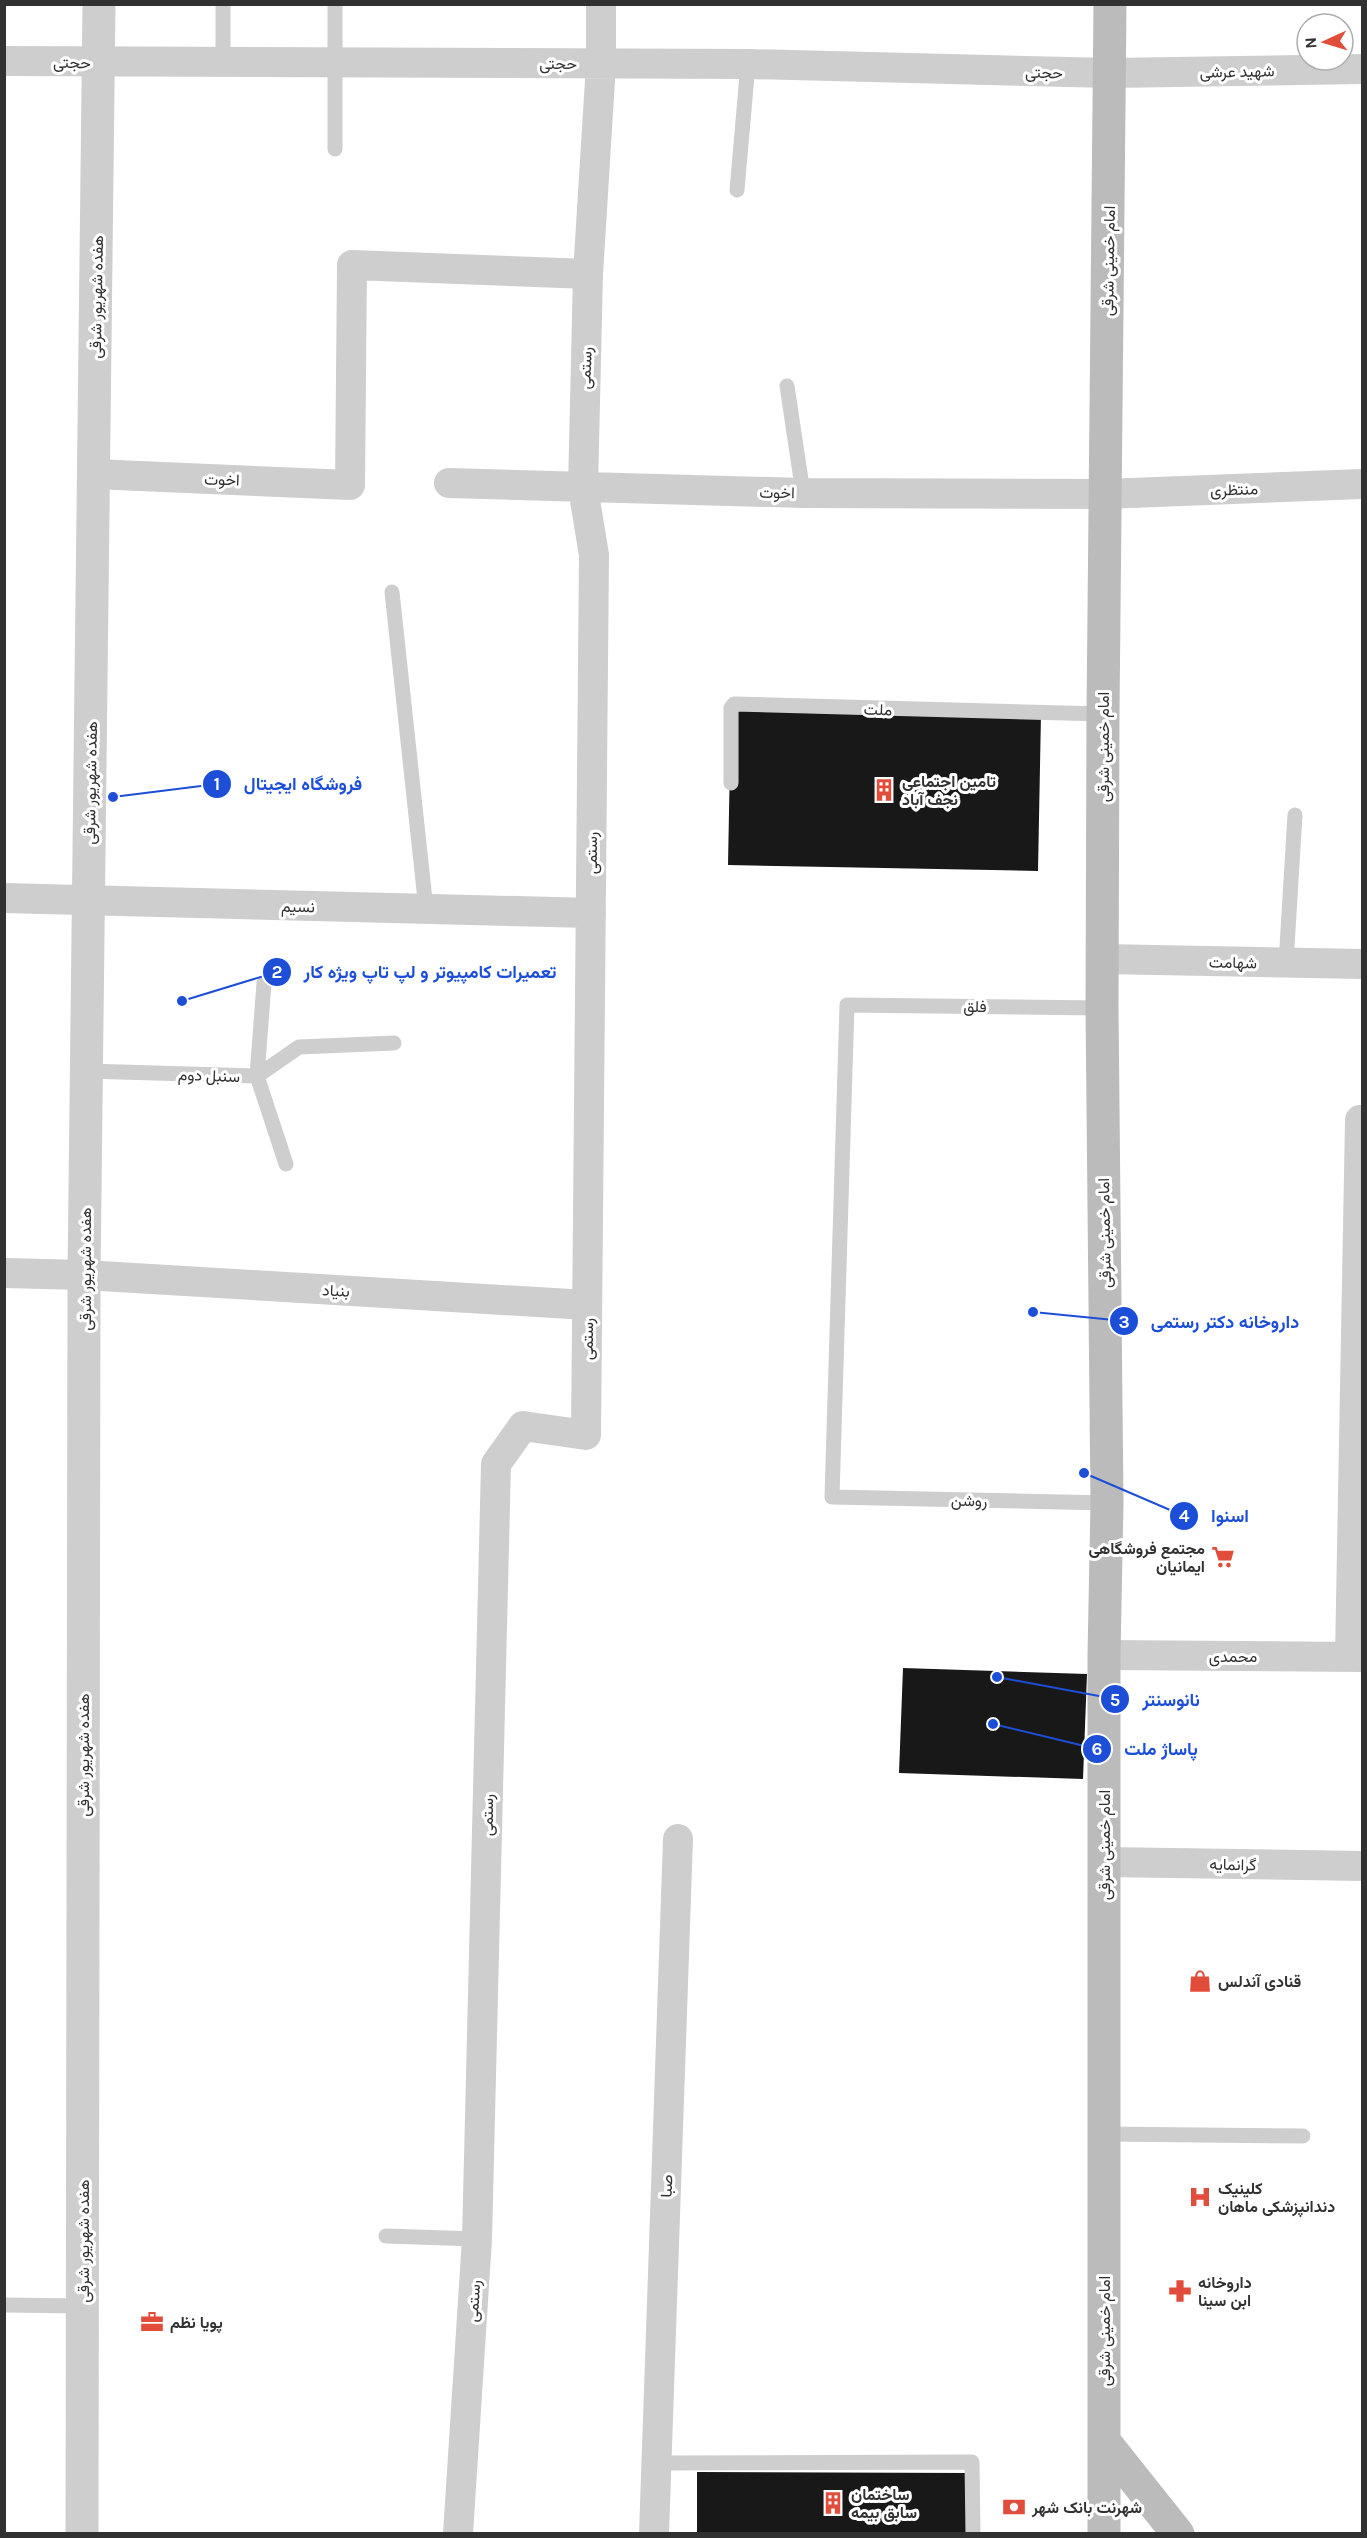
<svg xmlns="http://www.w3.org/2000/svg" width="1367" height="2538" font-family="Karla,Vazirmatn,sans-serif">
<rect width="100%" height="100%" fill="#fff"/>
<!-- building -->
<path fill="#181818" d="M731,708L1041,714L1038,871L728,865Z
M903,1668L1087,1674L1083,1779L899,1773Z
M697,2472L968,2473L969,2534H697Z"/>
<g fill="none" stroke-linecap="round" stroke-linejoin="round">
<!-- service -->
<path stroke="#cecece" stroke-width="15" d="M223,63V4
M335,149V4
M737,190L748,64
M787,386L803,493
M392,592L426,909
M731,783V708L734,704L1103,714
M1286,963L1295,815
M264,983L257,1076L286,1164
M1102,1008L847,1005L832,1497L1107,1503
M87,1071L257,1076L299,1047L394,1043
M1104,2134L1303,2136
M386,2236L477,2239
M4,2305L83,2306
M657,2463L972,2462L973,2534"/>
<!-- minor -->
<path stroke="#cecece" stroke-width="30" d="M4,61L748,64L1111,73L1362,69
M93,474L350,485L352,265L588,274
M449,483L803,493L1105,494L1362,484
M4,898L591,913
M1104,959L1362,964
M4,1273L84,1275L587,1305
M1104,1655L1362,1657
M1350,1657L1360,1120
M1104,1862L1362,1866
M458,2534L477,2239L496,1464L523,1426L586,1435L594,555L583,488L588,274L601,64V4
M654,2534L678,1839"/>
<!-- tertiary -->
<path stroke="#cecece" stroke-width="33" d="M82,2534L84,1275L99,4"/>
<!-- secondary -->
<path stroke="#bbb" stroke-width="33" d="M1104,2441L1178,2534
M1104,2534V1655L1107,1503L1102,1008L1103,714L1110,4"/>
</g>
<!-- icons -->
<defs>
<g id="building-bare" transform="scale(1.8)"><path d="M-4-6H4V6H1V3H-1V6H-4ZM-2.5-4.3h1.7v1.8h-1.7ZM.8-4.3h1.7v1.8H.8ZM-2.5-1h1.7V.8h-1.7ZM.8-1h1.7V.8H.8Z" fill="#e24c3a" stroke="#fff" stroke-width="2.5" paint-order="stroke"/></g>
<g id="supermarket-bare" transform="scale(1.8)"><path d="M-6-5.5h2.5l.6 2H6L4.5 2H-2.5L-4.4-4H-6ZM-1.5 3.2a1.3 1.3 0 1 0 .1 0ZM3 3.2a1.3 1.3 0 1 0 .1 0Z" fill="#e24c3a" stroke="#fff" stroke-width="2.5" paint-order="stroke"/></g>
<g id="shop-bare" transform="scale(1.8)"><path d="M-5-2.5h2.3a2.7 3.5 0 0 1 5.4 0H5L5.5 6h-11ZM-1.5-2.5h3a1.5 2.3 0 0 0-3 0Z" fill="#e24c3a" stroke="#fff" stroke-width="2.5" paint-order="stroke"/></g>
<g id="hospital-bare" transform="scale(1.8)"><path d="M-5-5h3v3.5h4V-5h3V5h-3V1.5h-4V5h-3Z" fill="#e24c3a" stroke="#fff" stroke-width="2.5" paint-order="stroke"/></g>
<g id="pharmacy-bare" transform="scale(1.8)"><path d="M-2-6h4v4h4v4h-4v4h-4v-4h-4v-4h4Z" fill="#e24c3a" stroke="#fff" stroke-width="2.5" paint-order="stroke"/></g>
<g id="office-bare" transform="scale(1.8)"><path d="M-6-3h4V-5.5h4V-3h4V5H-6ZM-1-4.5V-3h2v-1.5ZM-6 0V1H6V0Z" fill="#e24c3a" stroke="#fff" stroke-width="2.5" paint-order="stroke"/></g>
<g id="bank-bare" transform="scale(1.8)"><path d="M-6-4H6V4H-6ZM0-2.3a2.3 2.3 0 1 0 0 4.6a2.3 2.3 0 1 0 0-4.6Z" fill="#e24c3a" stroke="#fff" stroke-width="2.5" paint-order="stroke"/></g>
</defs>
<g fill-rule="evenodd">
<use href="#building-bare" x="884" y="790"/>
<use href="#supermarket-bare" x="1223" y="1557"/>
<use href="#shop-bare" x="1200" y="1981"/>
<use href="#hospital-bare" x="1200" y="2197"/>
<use href="#pharmacy-bare" x="1180" y="2291"/>
<use href="#office-bare" x="152" y="2322"/>
<use href="#building-bare" x="833" y="2503"/>
<use href="#bank-bare" x="1014" y="2507"/>
</g>
<g text-anchor="middle" stroke-width="6" stroke-linejoin="round" paint-order="stroke">
<!-- street labels -->
<g font-size="16" fill="#313131" stroke="#fff">
<text transform="translate(72 62) rotate(1)" y="6">حجتی</text>
<text x="558" y="69">حجتی</text>
<text transform="translate(1237 71) rotate(-1)" y="6">شهید عرشی</text>
<text transform="translate(1044 72) rotate(1)" y="6">حجتی</text>
<text transform="translate(1108 261) rotate(-89)" y="6">امام خمینی شرقی</text>
<text transform="translate(96 297) rotate(-89)" y="6">هفده شهریور شرقی</text>
<text transform="translate(585 368) rotate(-88)" y="6">رستمی</text>
<text transform="translate(222 479) rotate(2)" y="6">اخوت</text>
<text transform="translate(1234 489) rotate(-2)" y="6">منتظری</text>
<text transform="translate(777 492) rotate(1)" y="6">اخوت</text>
<text transform="translate(878 709) rotate(2)" y="6">ملت</text>
<text transform="translate(1103 747) rotate(-90)" y="6">امام خمینی شرقی</text>
<text transform="translate(90 783) rotate(-89)" y="6">هفده شهریور شرقی</text>
<text transform="translate(591 853) rotate(-90)" y="6">رستمی</text>
<text transform="translate(298 906) rotate(1)" y="6">نسیم</text>
<text transform="translate(1233 962) rotate(1)" y="6">شهامت</text>
<text transform="translate(975 1006) rotate(1)" y="6">فلق</text>
<text transform="translate(209 1075) rotate(2)" y="6">سنبل دوم</text>
<text transform="translate(1104 1233) rotate(-91)" y="6">امام خمینی شرقی</text>
<text transform="translate(85 1269) rotate(-90)" y="6">هفده شهریور شرقی</text>
<text transform="translate(336 1290) rotate(3)" y="6">بنیاد</text>
<text transform="translate(587 1339) rotate(-89)" y="6">رستمی</text>
<text transform="translate(969 1500) rotate(1)" y="6">روشن</text>
<text x="1233" y="1662">محمدی</text>
<text transform="translate(83 1755) rotate(-90)" y="6">هفده شهریور شرقی</text>
<text transform="translate(487 1815) rotate(-89)" y="6">رستمی</text>
<text transform="translate(1104 1845) rotate(-90)" y="6">امام خمینی شرقی</text>
<text transform="translate(1233 1864) rotate(1)" y="6">گرانمایه</text>
<text transform="translate(666 2186) rotate(-88)" y="6">صبا</text>
<text transform="translate(83 2241) rotate(-90)" y="6">هفده شهریور شرقی</text>
<text transform="translate(473 2301) rotate(-86)" y="6">رستمی</text>
<text transform="translate(1104 2331) rotate(-90)" y="6">امام خمینی شرقی</text>
</g>
<!-- poi labels -->
<g font-size="16" font-weight="bold" fill="#313131" stroke="#fff" text-anchor="start">
<text x="902" y="787">تامین اجتماعی<tspan x="902" dy="18">نجف آباد</tspan></text>
<text x="1205" y="1554" text-anchor="end">مجتمع فروشگاهی<tspan x="1205" dy="18">ایمانیان</tspan></text>
<text x="1218" y="1987">قنادی آندلس</text>
<text x="1218" y="2194">کلینیک<tspan x="1218" dy="18">دندانپزشکی ماهان</tspan></text>
<text x="1198" y="2288">داروخانه<tspan x="1198" dy="18">ابن سینا</tspan></text>
<text x="170" y="2328">پویا نظم</text>
<text x="851" y="2500">ساختمان<tspan x="851" dy="18">سابق بیمه</tspan></text>
<text x="1032" y="2513">شهرنت بانک شهر</text>
</g>
</g>
<!-- callouts -->
<path fill="none" stroke="#1d4ed8" stroke-width="2" d="M113 797L217 784M182 1001L277 972M1033 1312L1124 1321M1084 1473L1184 1516M997 1677L1115 1699M993 1724L1097 1749"/>
<g fill="#1d4ed8" stroke="#fff" stroke-width="2">
<circle cx="113" cy="797" r="6"/>
<circle cx="182" cy="1001" r="6"/>
<circle cx="1033" cy="1312" r="6"/>
<circle cx="1084" cy="1473" r="6"/>
<circle cx="997" cy="1677" r="6"/>
<circle cx="993" cy="1724" r="6"/>
<circle cx="217" cy="784" r="15"/>
<circle cx="277" cy="972" r="15"/>
<circle cx="1124" cy="1321" r="15"/>
<circle cx="1184" cy="1516" r="15"/>
<circle cx="1115" cy="1699" r="15"/>
<circle cx="1097" cy="1749" r="15"/>
</g>
<g font-size="18" text-anchor="middle" font-weight="bold" fill="#fff">
<text x="217" y="790">1</text>
<text x="277" y="978">2</text>
<text x="1124" y="1328">3</text>
<text x="1184" y="1522">4</text>
<text x="1115" y="1706">5</text>
<text x="1097" y="1755">6</text>
</g>
<g font-size="18" text-anchor="middle" font-weight="bold" fill="#1d4ed8" stroke="#fff" stroke-width="6" stroke-linejoin="round" paint-order="stroke">
<text x="303" y="790">فروشگاه ایجیتال</text>
<text x="430" y="978">تعمیرات کامپیوتر و لپ تاپ ویژه کار</text>
<text x="1225" y="1328">داروخانه دکتر رستمی</text>
<text x="1230" y="1522">اسنوا</text>
<text x="1171" y="1706">نانوسنتر</text>
<text x="1161" y="1755">پاساژ ملت</text>
</g>
<!-- border -->
<rect width="1367" height="2538" fill="none" stroke="#313131" stroke-width="12"/>
<!-- north arrow -->
<g transform="translate(1325 42) rotate(266)"><circle r="28" fill="#ffffff" stroke="#adadad" stroke-width="1.5"/>
<path d="M0-4.5L10 22L0 15L-10 22Z" fill="#e24c3a"/>
<text y="-9" font-size="16" font-weight="bold" text-anchor="middle" fill="#313131">N</text>
</g>
</svg>
